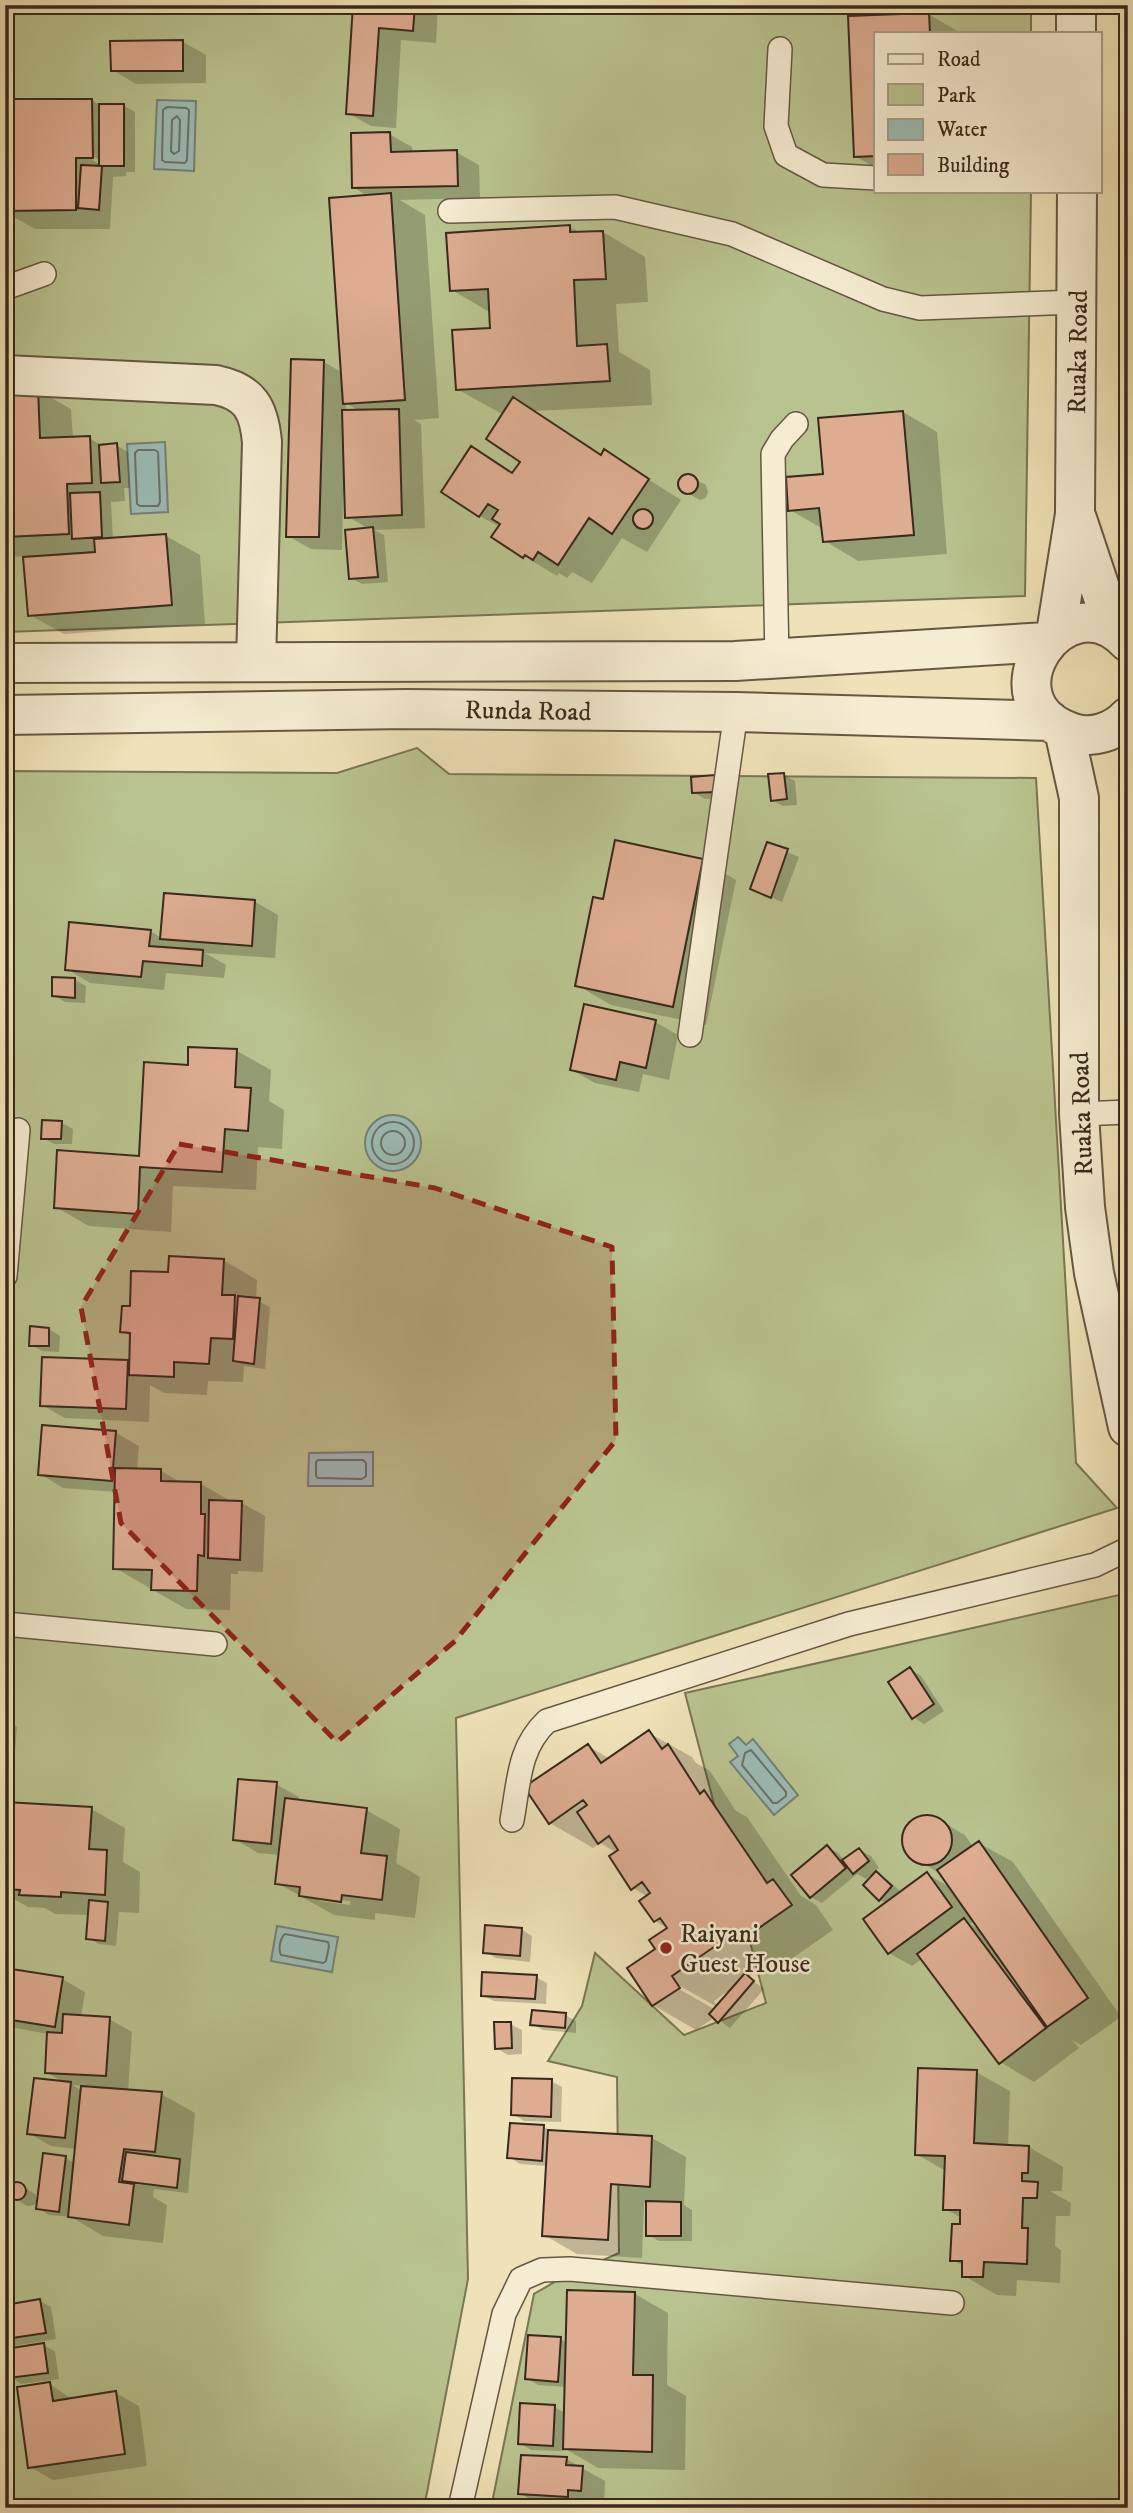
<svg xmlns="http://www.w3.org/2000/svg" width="1133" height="2513" font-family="'IM FELL DW Pica',serif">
<rect width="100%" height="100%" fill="#efe2b8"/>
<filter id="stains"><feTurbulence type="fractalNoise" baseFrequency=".00286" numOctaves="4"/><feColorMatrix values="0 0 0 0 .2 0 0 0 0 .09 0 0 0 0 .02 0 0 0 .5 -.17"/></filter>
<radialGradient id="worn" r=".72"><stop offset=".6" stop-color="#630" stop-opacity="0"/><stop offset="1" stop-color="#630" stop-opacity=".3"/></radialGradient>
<!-- green -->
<path fill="#b9c38f" stroke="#787654" stroke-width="2" d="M5,5H1031V33H876V191H1031L1025,596L5,632Z
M417,748L449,774L1036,778L1076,1463L1117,1508L456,1718L468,2279L424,2508H5V771L337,773Z
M1128,1593V2508H491L534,2294L558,2280L619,2253L617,2077L548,2061L582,2006L595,1953L684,2035L766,2003L685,1693Z"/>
<!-- water -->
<path fill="#9cbcb7" stroke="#748178" stroke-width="2" d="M157,100L196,101L194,171L154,169Z
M165,442L168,512L131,514L127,444Z
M365 1143a28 28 0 1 1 56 0a28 28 0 1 1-56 0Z
M373,1452V1486H308L309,1453Z
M738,1737L746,1745L753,1739L798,1795L774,1815L730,1762L738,1756L729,1744Z
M277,1926L338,1937L332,1972L271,1961Z"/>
<!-- shadow -->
<path fill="#0003" fill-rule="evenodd" d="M354,5H438L436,43L401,40L396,128L371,126L348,113Z
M928,14L961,33H876V168L855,156L849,17Z
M183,42L206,55V83L136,84L113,70Z
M92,100L101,106L123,105L135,112V172H126V176L113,177L110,229H35L5,212V101ZM86,152L101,161V165L84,155Z
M389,134L412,147L413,153L456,152L479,165L480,198L400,200L425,215L439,418L414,420L421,424L425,528L374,530L384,535L388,582L362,584L351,578L369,529L347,516L346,495H343L342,550L311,549L288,536L324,362L343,373L369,197L353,187ZM346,403L361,412H346Z
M570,227L582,234L603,232L645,257L648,302L616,304L619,352L650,370L652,405L534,411L602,456L605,452L681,500L647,552L622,538L592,583L572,572L567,578L559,573L557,576L524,556L500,527L480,516L472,448L514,473L522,461L505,413H500L457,389L492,330L491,313L452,290L448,234Z
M38,390L71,409L73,439L89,438L103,446L116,445L128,452L130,488H124L125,501L111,502L113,540L166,536L200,555L205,624L64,634L30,615L25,556L11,557L5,554V391Z
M903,412L937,432L947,554L858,561L825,541L823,529L790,510L824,475Z
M688,476L706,485L708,492L706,498L700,500L682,490L680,483L682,478Z
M784,775L795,781L797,805L783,806L772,800Z
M715,777L726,783L727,798L705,799L693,792Z
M768,844L799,857L782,902L752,888Z
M703,860L736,880L706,1025L611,1005L577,985L605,901Z
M255,902L278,915L275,958L205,953L226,965L224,978L166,973L164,990L90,983L67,969L150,931L162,938Z
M75,980L86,986L85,1003L65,1002L54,995Z
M655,1022L678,1035L669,1080L643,1074L639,1092L595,1083L572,1070Z
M237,1051L271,1070L269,1101L284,1110L282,1149L258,1147L256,1190L173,1186L171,1232L89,1226L56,1207L140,1158L189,1066Z
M62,1123L73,1129L72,1144H54L43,1138Z
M223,1260L257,1280L256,1300L270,1307L265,1369L244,1366L243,1382L208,1381L207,1395L164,1393L150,1385L149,1422L65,1418L42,1405L127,1362L131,1364L132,1337L122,1331L131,1308L170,1274Z
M49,1329L60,1336L59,1352L42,1351L31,1345Z
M116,1433L139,1446L137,1470L161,1471L182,1483L201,1484L234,1503H242L265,1516L263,1572L238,1571V1574H231L230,1610L186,1609L115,1568L117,1492L63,1488L40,1474Z
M910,1669L921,1676L944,1711L924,1724L913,1717Z
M5,1720L17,1727L11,1804L91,1809L125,1828L123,1862L140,1872L139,1913L119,1912L116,1946L99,1944L88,1938L90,1915L55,1914L45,1908L28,1907L5,1894Z
M649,1733L692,1757L696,1763L710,1771L736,1811L747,1817L801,1896L816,1905L833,1930L787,1962L778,1957L748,1977L764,1989L730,2028L715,2017L696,2030L653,2005L657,1949L669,1929L655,1921L648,1897L633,1888L617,1853L600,1843L593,1848L550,1823L588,1746L610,1759ZM673,1982L717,2007L714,2009L672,1985ZM732,1988L718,2007L714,2001Z
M276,1784L299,1797V1801L366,1810L400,1829L396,1863L420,1877L415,1918L375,1913V1920L334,1915L277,1883L280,1855L258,1853L235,1839ZM316,1897L350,1901V1905L320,1901Z
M921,1817H932L941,1821L965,1835L973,1847L979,1843L1013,1862L1121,2017L1081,2045L1072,2040L1079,2048L1034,2082L1000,2062L922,1959L912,1966L889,1953L887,1903L880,1900L877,1873L888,1880L902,1893L927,1874L953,1889L943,1875L914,1859L907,1850L904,1841L906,1830L912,1822ZM975,1921L982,1931L970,1924Z
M827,1847L838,1853L845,1861L859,1850L871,1856L879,1868L866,1879L857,1874L822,1903L811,1897Z
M521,1929L532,1936L530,1962L496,1958L485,1952Z
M5,1970L62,1979L85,1992L81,2017L109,2019L132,2032L128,2091L161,2094L195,2113L188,2193L154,2189L153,2197L167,2205L163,2243L103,2236L71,2217L49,2215L38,2208L65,2158L75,2163L76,2149L51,2146L28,2133L67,2084L46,2072L48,2034L5,2026ZM73,2085L83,2086L82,2091Z
M536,1977L547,1983L546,2004L494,2001L482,1995Z
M565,2015L576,2021V2033L543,2030L532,2024Z
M510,2024L522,2030V2054L508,2055L496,2048Z
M976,2072L1010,2091L1008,2146L1029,2147L1063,2167L1062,2191H1050L1071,2203L1070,2216H1056L1055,2246L1061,2250L1060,2283L1017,2280L1016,2296L997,2295L964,2276V2266L952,2260L962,2218L945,2209L946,2171L916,2154Z
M551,2081L562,2087L561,2122L524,2121L513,2114Z
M544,2127L552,2132L652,2138L686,2157L684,2205L692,2210V2241H659L648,2235V2203H644L642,2258L577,2254L544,2235L547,2166L520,2164L509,2157Z
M18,2183L35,2194L37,2200L34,2205L27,2206L10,2196L9,2190L12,2185Z
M635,2294L668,2313L667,2385L686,2396L685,2470L598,2468L564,2448V2451L531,2450L520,2443L554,2407L565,2413L566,2387L538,2385L526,2378L561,2339L567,2343Z
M40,2301L51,2307L56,2339L13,2346L5,2341V2307Z
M43,2345L55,2351L59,2379L21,2384L10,2377Z
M50,2384L73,2400L116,2393L139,2406L147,2466L53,2480L30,2467Z
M566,2459L605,2481L604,2503L591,2502V2508L543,2507L520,2493Z"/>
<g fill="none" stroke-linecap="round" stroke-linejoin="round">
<!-- shore -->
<path stroke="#6a7268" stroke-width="2" d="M167,107L186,108L189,110L187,160L185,163L165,162L162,160L163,110Z
M177,116L180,120L179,151L174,154L171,151L172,120Z
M138,450H155L158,452L160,502L158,506H140L137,504L135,453Z
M372 1143a21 21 0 1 1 42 0a21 21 0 1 1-42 0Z
M381 1143a12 12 0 1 1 24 0a12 12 0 1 1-24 0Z
M318,1460H363L366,1463V1476L362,1479L318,1478L316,1476V1462Z
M751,1750L786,1792V1796L777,1803H773L742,1765L745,1753Z
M285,1934L328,1942L329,1946L326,1961L323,1963L281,1955C278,1950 280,1938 285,1934Z"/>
</g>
<!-- building -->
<path fill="#ddac91" stroke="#38291a" stroke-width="2" d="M353,5H415L413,31L379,28L373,116L346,114Z
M929,13L930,33H876V156L854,157L848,16Z
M183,40V71H111L110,41Z
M5,99H92L93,158H76V210L5,211Z
M99,104H124V166H99Z
M390,132L391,152L457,150L458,186L352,188L351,133Z
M81,165L102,166L99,210L78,208Z
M391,193L405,400L343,404L329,198Z
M570,225V232L603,231L606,279L574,280L577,346L607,344L610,381L456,390L452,330L490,328L488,289L450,291L446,233Z
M291,359L324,360L319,537H286Z
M38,388L40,438L90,436L92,483L67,484L69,534L5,537V389Z
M513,397L601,455L604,449L649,479L612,534L589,518L558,565L538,552L533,560L525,555L523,558L491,537L500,524L492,519L498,510L488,504L479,517L441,492L471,446L512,473L520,462L486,439Z
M399,409L402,515L345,518L342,410Z
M903,411L914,535L823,542L819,508L788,511L786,477L823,474L818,418Z
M117,443L120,482L101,483L99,445Z
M678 484a10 10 0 1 1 20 0a10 10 0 1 1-20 0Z
M100,492L102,537L72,539L70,493Z
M633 519a10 10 0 1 1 20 0a10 10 0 1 1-20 0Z
M373,527L378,577L349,579L345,530Z
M166,534L172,605L28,616L23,557L95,552L94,539Z
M784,773L787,799L771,801L768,774Z
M715,775L716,792L692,793L691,777Z
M615,840L703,859L673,1007L575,986L593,897L603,899Z
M767,842L788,849L771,898L750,889Z
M164,893L255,900L252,946L160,939Z
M69,922L151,930L149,946L203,950L202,966L143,961L141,977L65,970Z
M52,977L75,978V998L52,996Z
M584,1004L656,1020L646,1068L620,1062L616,1080L570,1070Z
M188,1047L237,1049L235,1087L251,1088L248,1131L225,1129L222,1172L140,1167L138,1214L54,1208L57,1150L139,1156L144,1062L188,1065Z
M42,1120L62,1121L61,1139H41Z
M169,1256L224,1259L222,1295H235L233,1339L211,1338L209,1364L174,1362V1377L129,1375L130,1333L120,1332L122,1306H130L131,1271L168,1272Z
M238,1296L260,1298L254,1364L233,1361Z
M30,1326L49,1328V1346H29Z
M42,1357L128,1360L126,1409L40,1406Z
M42,1425L116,1431L112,1481L38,1475Z
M115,1468L161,1469V1481L201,1482V1514H205L204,1556L198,1555L197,1591L151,1590L152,1570L113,1569Z
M209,1500L242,1501L240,1560L208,1558Z
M910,1667L934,1704L912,1719L888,1682Z
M649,1730L662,1749L668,1744L700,1794L704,1790L767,1883L773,1879L792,1905L743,1939L737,1931L672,1976L680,1988L652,2006L627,1968L655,1949L649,1940L667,1928L660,1918L654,1922L639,1901L650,1893L642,1882L631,1890L609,1856L618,1850L609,1836L598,1844L577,1812L587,1805L583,1800L549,1824L524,1787L588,1744L601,1763Z
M238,1779L277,1782L271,1844L233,1840Z
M285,1798L367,1808L361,1853L387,1856L382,1900L342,1895L341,1902L299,1896L300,1887L275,1884Z
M5,1802L92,1807L89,1849L107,1850L105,1895L61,1892V1897L19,1895L20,1890L5,1889Z
M902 1840a25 25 0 1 1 50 0a25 25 0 1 1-50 0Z
M979,1841L1088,1998L1047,2027L937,1870Z
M827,1845L846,1868L810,1898L791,1875Z
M859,1848L869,1861L853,1874L842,1860Z
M876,1871L892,1886L879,1901L863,1885Z
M927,1872L952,1907L888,1954L863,1919Z
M89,1900L108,1902L105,1941L86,1939Z
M964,1918L1046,2028L999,2064L917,1954Z
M485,1925L522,1928L520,1956L483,1953Z
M5,1968L63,1977L55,2027L5,2019Z
M482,1972L537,1975L535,1999L481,1996Z
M745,1973L754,1981L718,2023L709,2014Z
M532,2010L566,2013L565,2028L530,2025Z
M63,2014L110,2017L106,2076L45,2073L47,2032L62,2033Z
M494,2022H511L512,2048L495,2049Z
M918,2068L977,2070L974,2143L1029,2146L1028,2173H1022V2181L1038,2182L1037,2198H1023L1022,2228H1028L1027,2264L984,2262L983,2277H962V2261H950L952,2224H960V2210H943L945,2156L915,2155Z
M34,2078L71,2082L65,2138L27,2134Z
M512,2078L552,2079L551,2117L511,2115Z
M81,2086L162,2092L155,2152L124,2149L119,2182L134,2184L129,2225L68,2217Z
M510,2123L544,2125L542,2161L507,2158Z
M548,2130L652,2136L650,2187L611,2184L608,2240L542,2236Z
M126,2152L180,2159L177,2188L122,2181Z
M43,2153L66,2156L59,2212L36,2209Z
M8 2191a9 9 0 1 1 18 0a9 9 0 1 1-18 0Z
M646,2201L681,2202V2236H646Z
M567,2290L635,2292L633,2375H653L652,2452L563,2449Z
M40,2299L46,2333L5,2339V2305Z
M528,2335L561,2337L558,2382L525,2379Z
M44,2343L48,2373L9,2378L5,2349Z
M50,2382L53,2401L116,2391L125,2454L28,2468L17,2387Z
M520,2403L555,2405L553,2446L518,2444Z
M521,2455L567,2457L566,2465L583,2466L581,2491L568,2490V2497L518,2494Z"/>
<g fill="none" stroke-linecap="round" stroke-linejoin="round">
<!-- service casing -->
<g stroke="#665742" stroke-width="26">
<path id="service" d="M780,49L776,126L786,155L823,175L876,178
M450,211L615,207L732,234L883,299L920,308L1077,302
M5,288L44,274
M777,660L773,454L782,439L796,424
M690,1035L736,712
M1079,1114L1128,1112
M5,1276L18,1130
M5,1624L215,1644
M512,1820C519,1783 518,1748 547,1721L849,1624L1095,1565L1128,1549
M460,2508L504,2314L521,2279L542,2270L570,2269L952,2303"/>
</g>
<!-- minor casing -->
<g stroke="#665742" stroke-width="42">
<path id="minor" d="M5,375L216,385C250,392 259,409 262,442L256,662"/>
</g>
<!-- tertiary casing -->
<g stroke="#665742" stroke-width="42">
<path id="tertiary" d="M1076,5V33
M1077,519L1114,630
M1056,633L1075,514L1077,191
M1128,642C1065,574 979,703 1073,733C1092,739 1114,732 1128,717
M5,663L735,661L1047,642
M5,715L406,709L736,712L1050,721
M1064,730L1079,798V1114L1085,1207L1094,1273L1128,1427"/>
</g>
<!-- service -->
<use href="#service" stroke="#f5ecd1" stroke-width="23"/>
<!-- minor -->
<use href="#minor" stroke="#f5ecd1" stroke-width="38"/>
<!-- tertiary -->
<use href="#tertiary" stroke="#f5ecd1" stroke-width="38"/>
</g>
<!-- marked area -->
<path fill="#8f2418" fill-opacity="0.2" stroke="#8f2418" stroke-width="5" stroke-dasharray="14 9" stroke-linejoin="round" d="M179,1144L435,1188L612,1247L616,1440L455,1641L337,1742L121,1523L81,1307Z"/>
<!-- markers -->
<circle fill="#8f2418" stroke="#f5ecd1" stroke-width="2.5" cx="666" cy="1948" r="7"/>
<g text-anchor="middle" stroke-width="5" stroke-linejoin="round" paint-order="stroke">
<!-- street labels -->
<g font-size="26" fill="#38291a" stroke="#f5ecd1">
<text transform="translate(1077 352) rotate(-89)" y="9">Ruaka Road</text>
<text transform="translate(528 710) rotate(1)" y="9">Runda Road</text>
<text transform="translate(1081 1114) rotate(-92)" y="9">Ruaka Road</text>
</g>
<!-- poi labels -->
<g font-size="26" fill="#38291a" stroke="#f5ecd1" text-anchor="start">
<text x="680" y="1942">Raiyani<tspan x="680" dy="30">Guest House</tspan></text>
</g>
</g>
<!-- margin -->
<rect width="1133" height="2513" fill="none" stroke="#efe2b8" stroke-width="28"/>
<rect x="7" y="7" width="1119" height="2499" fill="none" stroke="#38291a" stroke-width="3.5"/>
<rect x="14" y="14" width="1105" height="2485" fill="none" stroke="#38291a" stroke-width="2"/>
<!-- legend -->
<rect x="874" y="32" width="228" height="161" fill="#f5ecd1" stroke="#a99e88" stroke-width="2"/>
<rect x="888" y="54" width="35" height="10" fill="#f5ecd1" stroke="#a99e88" stroke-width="2"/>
<text x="937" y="66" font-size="21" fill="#38291a">Road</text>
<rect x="888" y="84" width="35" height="21" fill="#b9c38f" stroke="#a99e88" stroke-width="2"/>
<text x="937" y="102" font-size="21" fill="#38291a">Park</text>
<rect x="888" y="119" width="35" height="21" fill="#9cbcb7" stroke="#a99e88" stroke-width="2"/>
<text x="937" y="136" font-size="21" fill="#38291a">Water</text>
<rect x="888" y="154" width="35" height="21" fill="#ddac91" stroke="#a99e88" stroke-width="2"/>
<text x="937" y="172" font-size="21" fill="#38291a">Building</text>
<rect width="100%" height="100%" filter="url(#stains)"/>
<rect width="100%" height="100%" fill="url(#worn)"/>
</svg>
